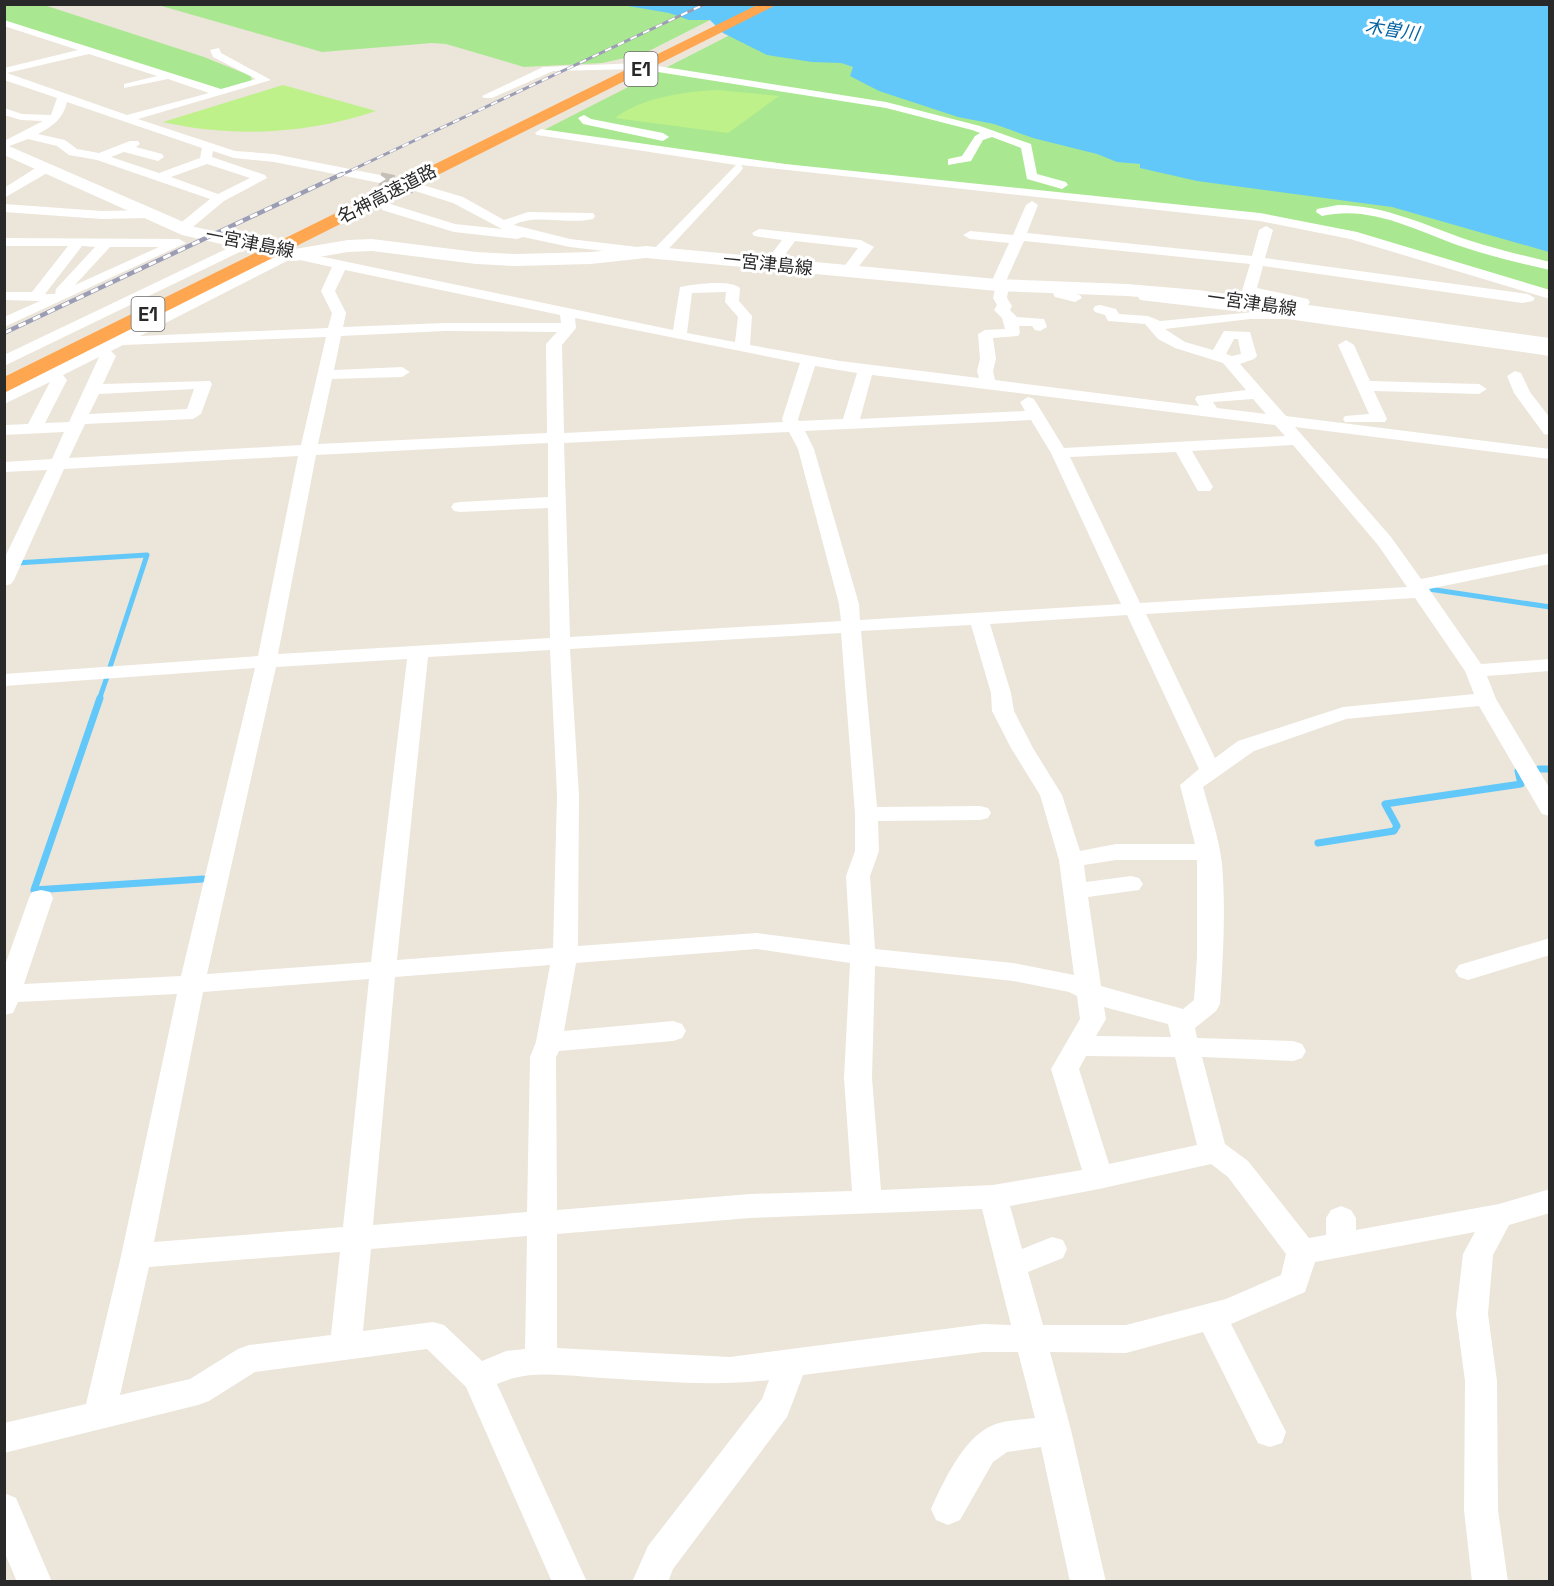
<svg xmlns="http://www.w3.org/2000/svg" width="1554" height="1586" font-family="'Space Grotesk','Noto Sans JP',sans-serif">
<rect width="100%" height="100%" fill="#ece5d9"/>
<!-- green -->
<path fill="#a9e890" d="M622,4L710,20L643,54L602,63L524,67L446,44L432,43L322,52L158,5Z
M5,5H44L204,57L251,76L252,83L222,92L5,22Z
M732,34L831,59L1088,151L1133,163L1400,208L1549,250V292L1355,232L1262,214L834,170L710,155L544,130Z"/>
<!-- pitch -->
<path fill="#bff18a" d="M283,85L376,111C308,134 233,138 163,122Z
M717,90L779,96L728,133L615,118C644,97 682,92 717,90Z"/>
<!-- water -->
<path fill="#61c8f9" d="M622,5H1549V252L1392,207L1197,181L1140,168V164L1117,162L1097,154L1033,138L994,124L958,117L879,91L850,76L853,67L841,63L812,62L767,55L723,33L710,20H689L669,13Z"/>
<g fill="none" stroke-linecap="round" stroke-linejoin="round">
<!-- stream-far1 -->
<path stroke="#61c8f9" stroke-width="5" d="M16,563L147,555L110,667
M1429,589L1550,607
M99,700L107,677"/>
<!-- stream -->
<path stroke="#61c8f9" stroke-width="7" d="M100,698L34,890L203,879
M1539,769H1550
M1318,843L1394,831L1397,826L1385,804L1521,784L1518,771"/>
<!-- minor-tunnel -->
<path stroke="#c5bfb6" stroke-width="14" stroke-dasharray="14 7" stroke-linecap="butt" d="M380,179L416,187"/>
<!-- minor -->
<path fill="#fff" fill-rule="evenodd" d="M4,20L221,89L256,79L213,57L210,50L219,48L221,53L271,80L138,119L235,151L274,154L380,175L386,179L380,183L274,162L234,158L213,151L212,157L265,175L267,178L224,201L188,231H178L176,228L178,225L210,199L97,160L69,155L57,146L28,139L4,148V141L43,121L21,120L4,115V108L22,114L51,115L57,98L4,80V68L78,50L4,26ZM89,54L157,76L124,84V88L168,79L209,93L127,115L7,73ZM67,102L202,148L200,158L159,173L111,157L124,152L158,161L164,157L162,154L136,147L140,144L138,141H130L99,153L77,149L65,140L38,134C53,126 63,119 67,102ZM207,164L250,178L218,194L171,177Z
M639,63L886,102L980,126L1031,144L1037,174L1066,182L1068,185L1062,189L1027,179L1021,148L992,137L983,140L971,161L948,165V159L962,156L975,136L980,133L972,130L886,108L639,69L553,71L492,98H484L482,96L543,67Z
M584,115L591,119L663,133L669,137L663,141L583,124L578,118Z
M541,129L785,164L1260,213L1357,232L1550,290V299L1350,239L1260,221L741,165L743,168L741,171L662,256L657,257L651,254L646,256L570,247L523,237L517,239L454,232L382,210L381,207L387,203L455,224L502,229L453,203L412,190L410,187L412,184L416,183L463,197L504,220L528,212L593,213L595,216L593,219C568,225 534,213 514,225L570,239L646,248L652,251L736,165L537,135L535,133Z
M48,165L54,169L4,198V188L34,169Z
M1032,201L1038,205L1027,233L1252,256L1259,230L1266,226L1273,230L1265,258L1528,294L1535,298L1533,301L1522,303L1263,266L1257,288L1308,299L1310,302L1308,305L1303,306L1244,294L1242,291L1250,264L1024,241L1006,281L1013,285L1008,292L1007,298L1012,306L1010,310L1017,317L1044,319L1047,327L1040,331L1035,330L1032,326H1019L1020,333L1018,336L993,338L996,359L993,371L995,380L1199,406L1195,399L1197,396L1246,390L1223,363L1175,348L1158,339L1145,324L1108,321L1105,315L1095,312L1093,309L1095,306L1100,305L1116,309L1119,314L1148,316L1160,321L1264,311L1270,308L1550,346V356L1287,319H1250L1165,329L1185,342L1213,350L1224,331L1250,332L1257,356L1254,359L1240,364L1286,416L1550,449V459L1295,427L1391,537L1421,579L1550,553V564L1429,589L1481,664L1550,659V671L1487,676L1496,699L1550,789V816L1542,814L1539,809L1479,706L1346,719L1254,751L1203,787C1210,812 1219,838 1222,864C1226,910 1223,958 1220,1004L1216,1011L1195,1028L1197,1038L1293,1041L1302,1044L1306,1051L1302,1058L1293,1061L1202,1057L1225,1144L1248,1161L1309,1238L1326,1235V1218L1331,1210L1341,1206L1351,1210L1356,1218V1230L1499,1204L1550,1189V1213L1509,1225L1493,1255L1488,1314L1497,1381L1498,1510L1508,1582H1472L1464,1510L1465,1381L1456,1314L1463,1254L1475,1232L1315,1262L1305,1292L1231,1324L1286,1432L1282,1443L1270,1447L1258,1443L1203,1332L1126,1353L1050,1352L1071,1430L1106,1582H1070L1041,1447L1007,1452L993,1462L960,1520L948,1525L936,1520L931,1509C943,1482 963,1440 989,1427C1003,1420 1020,1420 1035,1418L1018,1352H983L803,1375L787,1417L673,1569L668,1582H632L648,1546L762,1399L769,1380C713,1387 658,1381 602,1378C568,1376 529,1369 497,1384L587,1582H552L466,1387L427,1349L255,1372L209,1401L198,1405L4,1453V1423L86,1404L121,1256L177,994L18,1002L13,1013L4,1015V968L29,898L32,892L41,890L50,892L53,898L24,984L181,976L255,668L4,686V674L258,656L298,456L64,469L14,580L11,584L4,586V559L47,470L4,472V462L52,459L64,432L4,435V425L28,424L50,382L4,404V392L277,255L295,251L673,330L680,287C693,284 731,279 740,288L739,301L752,316L750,345L840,361L979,378L977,371L980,359L978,334L985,330L1005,329L1002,318L994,310L997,305L993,298L995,289L990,285L1009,243L970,239L963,235L970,231L1013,235L1026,205ZM295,259L332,267L321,291L332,313L328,328L140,336L287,261ZM345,270L560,315L561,323H445L343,327L346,313L335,291ZM726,292L725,302L738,317L735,342L687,333L692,293ZM575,318L800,363L782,419L783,422L564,433L562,345L576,328ZM445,331L557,332L546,344L547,433L318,444L332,379L402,377L410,372L402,367L334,370L341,336ZM326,337L301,445L69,458L85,424L193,419L201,414L212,384L210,381L103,384L116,356L111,351L123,345ZM1234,339H1238L1241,354L1232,356L1226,354ZM99,357L69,422L45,423L67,380L63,375ZM815,366L857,373L843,419L799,421L798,419ZM872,375L1275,425L1285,436L1064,448L1034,399L1028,397L1020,402L1025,411L860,419ZM194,389L187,409L89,414L99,394ZM1253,399L1266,414L1217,408L1213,402ZM1031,420L1051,453L1121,604L860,620L859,604L814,449L805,431ZM789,432L798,449L839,604L841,621L570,637L564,443ZM548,443V497L460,502L454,503L451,507L454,511L460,512L548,508L550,638L278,654L316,455ZM1293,445L1378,545L1407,587L1140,603L1070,457L1176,452L1198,491H1210L1213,487L1192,451ZM1415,598L1465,671L1474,694L1343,707L1238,741L1215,758L1146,614ZM1127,615L1199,769L1180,785L1195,844H1116L1080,851L1062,795L1033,748L1014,711L1011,693L990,624ZM971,625L991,693L992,711L1011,748L1040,795L1059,860L1074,975L1013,963L875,949L870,876L879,851L878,821L980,820L988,818L991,813L988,808L980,806L877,807L861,631ZM841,633L855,814V851L846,876L850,945L757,933L578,946L579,795L570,649ZM550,650L557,795L553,948L397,960L428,657ZM407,659L371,962L207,974L276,667ZM1116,860H1197V957L1194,1000L1183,1009L1101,986L1088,897L1139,890L1143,884L1139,878L1131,876L1086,882L1084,865ZM757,949L850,963L844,1078L852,1191L750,1194L557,1210L556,1057L559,1051L673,1041L682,1038L686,1031L682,1024L673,1021L564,1031L576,963ZM550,965L536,1042L530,1057L527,1212L373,1225L395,977ZM875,966L1013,981L1069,992L1077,996L1080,1019L1051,1069L1082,1170L993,1185L881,1190L872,1078ZM369,979L343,1227L154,1242L203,992ZM1104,1007L1168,1024L1171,1037L1096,1036L1106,1019ZM1086,1056L1175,1057L1197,1145L1109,1164L1079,1069ZM1211,1164L1228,1177L1286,1254L1281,1275L1226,1299L1126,1325H1043L1028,1272L1063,1258L1067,1249L1063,1240L1052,1237L1022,1249L1010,1206L1099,1189ZM982,1209L1011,1325L983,1324L730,1357L557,1348V1234L750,1218ZM527,1236L525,1349L506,1351L482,1361L444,1325L433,1322L363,1331L371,1249ZM340,1252L331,1335L249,1345L238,1349L190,1379L120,1395L149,1267Z
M4,204L102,211L148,210L155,214L148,218L102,219L4,212Z
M1338,205C1384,205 1425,225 1468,240C1495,249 1522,255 1550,262V270C1520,263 1489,256 1460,246C1415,230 1371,205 1322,216L1316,212L1317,209Z
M759,229L861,240L874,247L852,275L847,276L840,272L858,248L795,241L776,267L771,268L764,264L782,240L754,236L752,233Z
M4,238L179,239L186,243L4,327V317L40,301L4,300V292H32L68,246H4ZM82,246L95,247L56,289L55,294H45ZM110,247H159L75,285Z
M245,240L250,241L252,244L250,247L4,366V355Z
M1060,290L1080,295L1082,298L1075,302L1055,297L1053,294L1055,291Z
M1145,293L1234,303L1241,307L1234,311L1140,300L1138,297L1140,294Z
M1346,340L1354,345L1370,381L1479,384L1487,389L1479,394L1374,391L1387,419L1385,422H1345L1343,419L1345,416L1369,414L1338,345Z
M1515,371L1521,373L1530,392L1550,418V435L1544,434L1514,393L1507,376Z
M1550,938V955L1468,980L1459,977L1455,971L1459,965Z
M4,1493L16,1498L52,1582H17L4,1551Z"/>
<!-- secondary -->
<path fill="#fff" fill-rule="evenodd" d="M4,144L195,227L295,249L348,240L372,239L476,252L515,254L591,252L646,246L997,279L1127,284L1198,290L1550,338V350L1198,302L1127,296L997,291L646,258L591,264L515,266L476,264L372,251L348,252L295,261L182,235L4,155Z"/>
<!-- motorway -->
<path fill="#ffa651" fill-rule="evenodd" d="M759,4H778L4,393V377Z"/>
<!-- rail-far1 casing -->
<g stroke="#9b9db5" stroke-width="3">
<path id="rail-far1" d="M339,176L705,4"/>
</g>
<!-- rail casing -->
<g stroke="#9b9db5" stroke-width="4.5">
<path id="rail" d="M4,333L342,174"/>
</g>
<!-- rail-far1 -->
<use href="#rail-far1" stroke="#fff" stroke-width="2" stroke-dasharray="7" stroke-linecap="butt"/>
<!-- rail -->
<use href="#rail" stroke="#fff" stroke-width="3" stroke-dasharray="8" stroke-linecap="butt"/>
</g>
<g text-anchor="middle" stroke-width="6" stroke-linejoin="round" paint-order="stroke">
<!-- far-water labels -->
<g font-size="18" font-style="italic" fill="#0262a3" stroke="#fff">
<text transform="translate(1392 30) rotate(9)" y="6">木曽川</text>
</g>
<!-- far-street labels -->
<g font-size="18" fill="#292929" stroke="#fff">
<text transform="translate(387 194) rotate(-27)" y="6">名神高速道路</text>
<text transform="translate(250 243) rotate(11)" y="6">一宮津島線</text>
<text transform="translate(768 264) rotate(6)" y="6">一宮津島線</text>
<text transform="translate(1252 303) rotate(8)" y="6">一宮津島線</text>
</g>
<!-- shield labels -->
<g fill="#fff" stroke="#696969" stroke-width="1.5">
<rect x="624.5" y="52" width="33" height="34" rx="4.5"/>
<rect x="131.5" y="297" width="33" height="34" rx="4.5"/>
</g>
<g font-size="20" font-weight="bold" fill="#292929">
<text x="641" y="76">E1</text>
<text x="148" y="321">E1</text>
</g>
</g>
<!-- border -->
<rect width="1554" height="1586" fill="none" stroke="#292929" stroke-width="12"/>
</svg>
